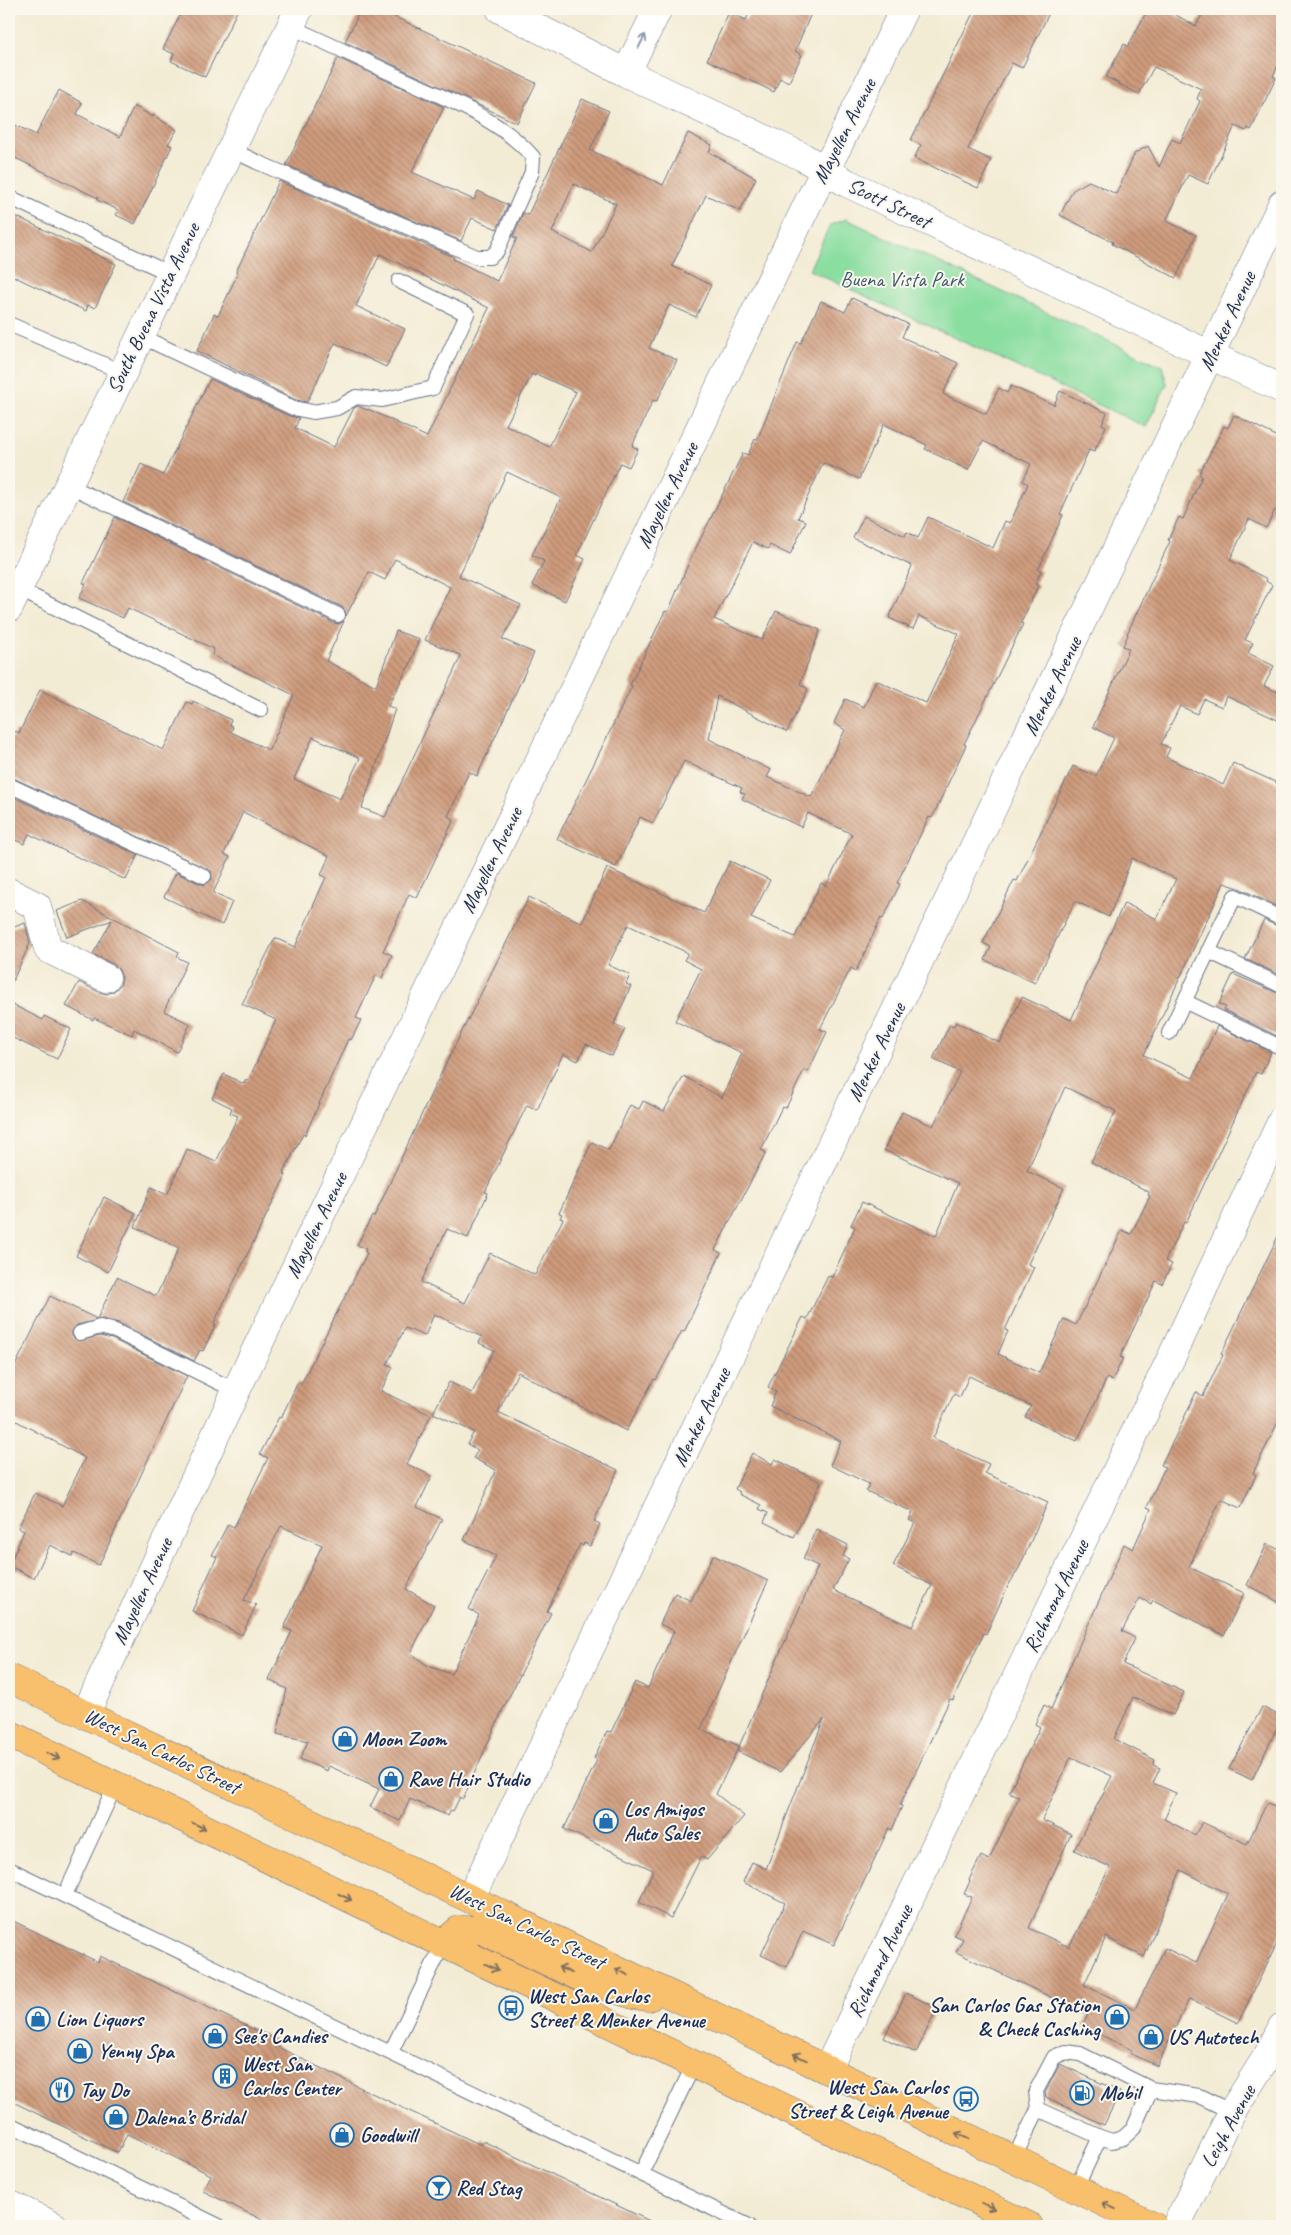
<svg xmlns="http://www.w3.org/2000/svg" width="1291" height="2235" font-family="Caveat,sans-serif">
<defs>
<pattern id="building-back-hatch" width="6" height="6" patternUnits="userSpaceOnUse" patternTransform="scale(1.25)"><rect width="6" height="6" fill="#cf9b7c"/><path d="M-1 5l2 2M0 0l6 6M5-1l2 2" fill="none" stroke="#a77f69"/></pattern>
</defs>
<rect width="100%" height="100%" fill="#fbf7ec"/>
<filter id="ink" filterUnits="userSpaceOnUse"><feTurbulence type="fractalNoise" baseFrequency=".02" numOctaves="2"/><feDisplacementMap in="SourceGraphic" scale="10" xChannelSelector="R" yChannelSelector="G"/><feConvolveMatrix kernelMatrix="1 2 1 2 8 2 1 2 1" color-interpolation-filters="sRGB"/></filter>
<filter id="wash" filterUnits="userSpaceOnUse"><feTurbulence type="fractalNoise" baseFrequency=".0096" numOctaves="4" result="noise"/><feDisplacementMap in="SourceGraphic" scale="20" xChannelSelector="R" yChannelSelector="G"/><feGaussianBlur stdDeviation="1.12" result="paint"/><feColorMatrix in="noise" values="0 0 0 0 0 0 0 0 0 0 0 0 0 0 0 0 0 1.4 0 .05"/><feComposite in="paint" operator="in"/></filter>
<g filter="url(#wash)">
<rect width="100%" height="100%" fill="#f3ecd5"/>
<!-- green -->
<path fill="#8adea0" stroke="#52867f" d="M846,219L1162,366L1167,384L1146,427L809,270L830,225Z"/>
<g id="blocks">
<!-- building -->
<path fill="url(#building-back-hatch)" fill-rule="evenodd" d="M183,9H238L205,77L171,61L174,54L163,49Z
M361,9H378L536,83L517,123L345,42Z
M751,9H813L795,51L802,55L789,82L780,78L774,92L707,60L729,12L746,20Z
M975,9H1051L1022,68L1012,63L968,149L991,160L978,188L914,158L921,145L911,140Z
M1148,9H1165L1196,26L1205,9H1282V58L1273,76L1276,78L1251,130L1248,128L1246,131L1235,126L1208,184L1188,175L1166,221L1196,235L1176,278L1112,244L1113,242L1060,215L1073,190L1089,181L1116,194L1135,153L1148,146L1159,167L1172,139L1180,143L1200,101L1197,99L1201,89L1154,67L1139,94L1106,77L1124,44L1128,46Z
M338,58L444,107L412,172L474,200L478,191L508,205L497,229L472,218L461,241L286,165Z
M59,90L82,103L77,114L120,137L134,106L153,117V115L177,130L168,144L172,146L135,224L116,215L118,210L97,200L98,198L9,155V122L36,135Z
M582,99L609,111L590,150L663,185L688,133L712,145L709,152L756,178L740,211L706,195L672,266L711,285L696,317L669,305L649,348L677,360L657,401L653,400L632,446L638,449L629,467L620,463L577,555L585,559L565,601L532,585L544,561L532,555L561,498L507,472L459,576L521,605L502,639L534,653L477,776L469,772L448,816L454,819L417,898L409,894L383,951L392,955L382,978L376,975L356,1018L361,1020L351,1040L348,1039L305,1135L303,1134L283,1173L286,1175L214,1323L216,1324L203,1351L200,1350L194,1361L119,1323L102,1319L77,1325L72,1331V1336L78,1341L100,1336L112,1339L187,1376L99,1565L74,1553L72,1556L50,1545L34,1578L9,1566L24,1531L18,1528L35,1493L62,1506L85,1458L9,1417V1378L50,1296L97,1319L117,1277L156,1296L179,1248L135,1227L151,1187L167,1195L187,1149L216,1162L238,1116L230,1113L232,1108L212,1098L224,1074L244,1084L246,1080L248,1081L276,1020L242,1004L275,938L295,947L326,877L321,875L329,856L243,812L224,854L230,857L213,893L232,902L222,925L164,897L176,873L204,885L212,879L211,871L9,776V743L15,731L19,733L40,690L163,750L187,702L192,704L193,701L231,720L229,724L233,727L231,732L269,750L294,695L223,661L212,654L214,649L128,608L123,618L79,598L86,584L83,583L115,517L334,623L339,624L344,621L326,661L376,686L396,631L419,639L409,667H408L388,706L395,709L362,808L385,817L460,658V655L425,640L450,587L395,559L385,580L369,572L346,616L345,611L342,607L123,502L141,464L163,475L210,379L289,416L299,418L295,428L334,447L354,408L358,406L367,410L368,409L427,437L489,308L380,254L356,306L405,329L386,367L335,343L307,402L296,400L197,351L214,314L218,316L238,273L236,272L279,181L454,257L453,259L497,281L517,238L513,237L523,213L528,215ZM574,184L616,204L592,252L552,232ZM532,374L535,376L536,374L576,392L549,447L506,425ZM313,737L360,758L340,799L294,779Z
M9,213L116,264L95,308L88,305L86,311L9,274Z
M852,298L908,324L902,337L958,363L943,394L986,414L999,388L1007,393L1011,386L1054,405L1060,391L1107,413L1102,424L1106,426L1094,452L1089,450L1060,514L1063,515L1038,570L1041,571L1035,584L1038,586L1021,623L1023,624L973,726L964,744L966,745L932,818L929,817L897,883L900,884L883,919L881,918L856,971L851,968L820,1029L827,1032L808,1072L804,1070L786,1108L782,1107L761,1150L766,1152L715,1250L721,1253L684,1332L682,1331L656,1380L654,1379L626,1431L518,1372L498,1412L618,1470L594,1521L600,1524L590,1546L584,1543L583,1546L580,1544L547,1611L551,1613L503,1709L463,1799L460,1797L453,1811L451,1810L448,1816L410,1799L400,1821L370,1807L379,1789L329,1766L327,1771L300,1759L308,1741L277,1734L287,1689L269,1680L292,1631L284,1628L322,1545L281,1526L244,1600L256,1605L242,1635L192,1611L217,1557L212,1555L228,1524L234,1527L268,1458L260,1454L279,1417L281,1418L298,1382L301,1384L367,1253L365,1252L366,1249L357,1245L372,1216L374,1217L431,1094L529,897L582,923L607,868L704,913L730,861L770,880L751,918L795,937L821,883L826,886L852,834L808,813L801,827L742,799L745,794L740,792L742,788L684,761L653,823L640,817L616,867L557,839L632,686L630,685L665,611L668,612L690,560L743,453L748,455L755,439L757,440L797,342L801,343L821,301L845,312ZM884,424L927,445L925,449L968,470L983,441L1031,464L1023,481L1028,484L1010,523L1005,521L993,548L928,517L918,538L907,532L905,536L864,516L853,538L912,566L889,618L913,629L919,616L959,634L926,703L876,680L864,707L845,699L834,723L845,730L811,797L767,777L771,770L709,739L717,696L787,732L808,689L800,684L820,630L776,611L762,640L714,619L753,542L768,549L770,545L790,555L806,521L798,518L823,463L859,479ZM628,925L688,953L684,960L701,969L675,1021L742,1053L722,1098L684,1076L664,1111L643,1101L639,1109L630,1105L609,1150L592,1142L559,1213L562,1214L560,1218L563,1219L535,1275L490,1253L465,1303L421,1282L447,1229L468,1238L488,1193L485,1192L527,1105L537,1110L563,1054L578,1061L586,1044L612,1056L625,1029L614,1024L631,986L626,984L630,975L608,965ZM434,1314L482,1337L479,1343L494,1350L472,1393L449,1382L433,1413L474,1432L467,1444L478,1450L473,1458L496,1470L464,1540L496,1556L469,1609L479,1615L451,1674L428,1666L411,1653L434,1605L406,1589L442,1519L417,1507L432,1476L407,1464L431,1415L381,1391L393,1367L387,1364L405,1328L425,1336Z
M1234,415L1282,439V514L1275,510L1266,528L1249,519L1230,560L1267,579L1266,581L1272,585L1245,640L1253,643L1248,653L1274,666L1264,686L1282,694V722L1226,696L1222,707L1204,699L1197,714L1180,706L1161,744L1170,748L1166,757L1223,785L1233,763L1282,785V909L1239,888L1224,883L1144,1055L1193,1078L1217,1026L1271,1052L1261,1074L1256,1072L1186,1223L1184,1222L1165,1261L1172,1264L1162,1284L1156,1281L1120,1357L1123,1358L1112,1381L1107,1378L1077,1441L1025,1417L1031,1406L969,1376L960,1397L954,1394L933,1438L989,1464L985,1473L1048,1502L1019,1568L1008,1586L986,1634L984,1633L953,1700L950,1699L900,1805L902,1806L892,1830L889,1828L834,1945L803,1931L787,1967L761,1955L785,1903L743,1882L752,1862L766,1869L824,1719L780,1772L737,1751L818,1566L803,1559L816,1529L848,1545L843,1556L849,1559L833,1590L912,1627L932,1585L893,1566L915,1523L909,1520L913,1512L866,1491L869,1484L830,1465L841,1441L770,1406L776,1391L768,1387L803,1317L807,1319L828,1276L832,1277L855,1227L851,1225L862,1202L936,1236L958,1183L884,1150L902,1112L933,1126L960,1072L933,1059L950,1024L954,1026L956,1022L1000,1043L1022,997L1071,1020L1124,903L1157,919L1176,879L1132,858L1109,917L1075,901L1035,983L985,960L991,947L983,943L1014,880L1017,881L1073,766L1096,776L1114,738L1093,727L1129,649L1123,646L1128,635L1127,634L1170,541L1168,540L1179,517L1183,519L1202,476L1199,474L1224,426L1228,428ZM1065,1087L1116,1111L1091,1162L1149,1192L1148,1195L1150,1196L1131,1234L1122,1230L1076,1325L1064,1319L1039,1373L998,1354L1008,1331L1005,1330L1034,1267L1028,1264L1064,1188L1027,1171Z
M9,795L138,855L126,880L29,834L24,844L9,837Z
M82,901L179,952L177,957L187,962L164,1011L190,1024L177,1052L134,1029L132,1035L94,1018L93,1020L66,1006L79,982L99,992L107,994L114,991L120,985L122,978L119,970L113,964L93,954L112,920L67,937L57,911Z
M1264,920L1282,928V976L1245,959Z
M25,923L30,943L9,989V929Z
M1233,974L1282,995V1029L1279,1037L1224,1010L1226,1007L1219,1004Z
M9,1003L43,1020L44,1016L71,1029L57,1059L9,1036Z
M104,1197L136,1213L108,1272L76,1256Z
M1282,1228V1414L1253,1473L1256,1475L1240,1508L1221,1499L1189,1567L1244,1593L1224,1635L1153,1600L1151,1604L1140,1598L1122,1631L1135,1638L1123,1664L1184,1692L1173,1715L1133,1697L1114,1739L1155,1760L1153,1765L1160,1768L1153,1783L1176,1793L1164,1819L1195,1835L1202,1822L1247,1844L1267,1803L1282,1809V1933L1238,2023L1189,1999L1157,2066L1130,2053L1132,2050L1082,2026L1088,2015L956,1952L963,1939L954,1935L972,1897L964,1894L970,1881L969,1880L981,1856L989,1860L1019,1797L1009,1792L1040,1727L1035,1724L1044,1705L1051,1709L1124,1544L1133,1549L1151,1509L1147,1507L1165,1467L1161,1465L1178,1431L1196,1392L1203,1396L1223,1355L1221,1354ZM1071,1757L1112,1776L1074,1850L1110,1867L1069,1947L1029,1928L1071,1834L1042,1820ZM1181,1870L1228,1894L1196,1963L1165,1948L1135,2009L1084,1985L1106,1937L1144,1957Z
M752,1453L772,1464L775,1459L821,1482L794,1537L764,1522L768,1513L759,1509L761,1505L739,1494L740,1492L735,1489Z
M1267,1544L1282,1551V1604L1247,1585Z
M713,1555L768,1581L701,1729L739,1746L716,1794L744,1816L707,1860L701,1857L671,1918L639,1902L653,1870L564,1829L597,1760L594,1758L607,1731L611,1732L635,1682L648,1688L674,1631L660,1624L675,1593L691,1601Z
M1262,1707L1282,1717L1252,1780L1229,1769Z
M9,1919L98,1962L100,1956L276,2040L274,2045L361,2088L481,2145L483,2141L660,2226H275L203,2191L211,2175L127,2134L118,2153L9,2100Z
M906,1993L937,2008L916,2053L884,2038Z
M1060,2064L1120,2092L1104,2125L1046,2097L1045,2093Z"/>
</g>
</g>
<g filter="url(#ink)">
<use href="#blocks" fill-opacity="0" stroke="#677188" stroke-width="1"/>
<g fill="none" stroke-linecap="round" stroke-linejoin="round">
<!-- lane casing -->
<g stroke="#677188" stroke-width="16">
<path id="lane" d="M230,149L257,162L477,257H490L497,251L532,172L533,157C499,118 444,98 399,77C363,60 327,43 291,27
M9,197L170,274
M9,324L122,372
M140,336L293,408L313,412L337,408L356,397L382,400L433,388L467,314L399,281
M68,485L338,615
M18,589L261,710
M9,785L204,876
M1208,951L1282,986
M1184,1001L1282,1048
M1169,1033L1235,896L1282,919
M80,1333L100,1327L115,1331L236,1391
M9,1869L749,2226
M65,1895L115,1786
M391,2052L443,1944
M1038,2109L1100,2137L1112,2141L1123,2138L1133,2129L1151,2089
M9,2124L219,2226
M1013,2160L1038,2109L1036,2091L1054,2057L1066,2052L1080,2054L1151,2089L1199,2096L1232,2112
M641,2174L694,2064
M1075,2190L1100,2137"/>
</g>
<!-- street casing -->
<g stroke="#677188" stroke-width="29">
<path id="street" d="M500,9L626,73L803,157L847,183L1282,389
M626,73L658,9
M9,608L299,9
M9,892L37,906L48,949L106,978
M85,1715L236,1391L809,201L840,142L904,9
M470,1899L1282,204
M827,2070L1172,1356L1282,1120
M9,2204L54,2226
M1176,2226L1232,2112L1269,2053L1282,2027"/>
</g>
<!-- primary casing -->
<g stroke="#677188" stroke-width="29">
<path id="primary" d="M9,1678L1153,2226
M9,1734L1029,2226
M443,1944L459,1930H482L588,1981L633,1995L649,1997"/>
</g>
<!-- lane -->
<use href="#lane" stroke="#fff" stroke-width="14"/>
<!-- street -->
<use href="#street" stroke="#fff" stroke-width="28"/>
<!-- primary -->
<use href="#primary" stroke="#f8bf6c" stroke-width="28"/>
</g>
<!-- one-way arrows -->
<defs><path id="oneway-shaft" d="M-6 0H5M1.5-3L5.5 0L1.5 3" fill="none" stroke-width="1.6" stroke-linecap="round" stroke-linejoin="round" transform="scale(1.25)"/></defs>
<use stroke="#8d97ae" href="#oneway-shaft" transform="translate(642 41) rotate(-63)"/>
<g stroke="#7e7064">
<use href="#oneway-shaft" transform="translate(53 1756) rotate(26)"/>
<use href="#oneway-shaft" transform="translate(199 1826) rotate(26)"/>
<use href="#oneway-shaft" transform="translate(345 1897) rotate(26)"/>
<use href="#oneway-shaft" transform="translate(492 1967) rotate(25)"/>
<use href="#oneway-shaft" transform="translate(565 1970) rotate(-155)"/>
<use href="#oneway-shaft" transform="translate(622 1972) rotate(-154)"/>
<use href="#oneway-shaft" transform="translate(800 2057) rotate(-154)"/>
<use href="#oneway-shaft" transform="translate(962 2136) rotate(-155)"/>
<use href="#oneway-shaft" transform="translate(988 2206) rotate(26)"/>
<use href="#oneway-shaft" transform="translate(1109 2206) rotate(-155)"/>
</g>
</g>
<!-- icons -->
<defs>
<g id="shop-ring" transform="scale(1.25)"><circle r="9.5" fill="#fbf7ec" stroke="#1f6fb2" stroke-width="1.5"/><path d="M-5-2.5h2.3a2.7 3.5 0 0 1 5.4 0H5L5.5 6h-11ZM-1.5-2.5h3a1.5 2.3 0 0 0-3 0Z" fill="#1f6fb2"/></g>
<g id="bus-ring" transform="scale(1.25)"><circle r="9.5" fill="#fbf7ec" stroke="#1f6fb2" stroke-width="1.5"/><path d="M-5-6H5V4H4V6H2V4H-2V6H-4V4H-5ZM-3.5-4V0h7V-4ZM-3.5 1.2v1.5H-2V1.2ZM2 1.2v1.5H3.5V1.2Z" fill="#1f6fb2"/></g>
<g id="building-ring" transform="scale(1.25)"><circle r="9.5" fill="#fbf7ec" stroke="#1f6fb2" stroke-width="1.5"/><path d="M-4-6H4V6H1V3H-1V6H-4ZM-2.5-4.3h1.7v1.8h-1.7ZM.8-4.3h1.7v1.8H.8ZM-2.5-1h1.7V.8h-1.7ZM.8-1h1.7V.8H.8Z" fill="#1f6fb2"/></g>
<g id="restaurant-ring" transform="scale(1.25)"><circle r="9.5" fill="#fbf7ec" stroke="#1f6fb2" stroke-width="1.5"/><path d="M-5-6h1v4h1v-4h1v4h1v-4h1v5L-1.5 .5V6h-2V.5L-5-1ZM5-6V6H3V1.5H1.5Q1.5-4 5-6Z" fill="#1f6fb2"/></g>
<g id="fuel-ring" transform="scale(1.25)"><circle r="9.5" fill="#fbf7ec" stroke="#1f6fb2" stroke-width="1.5"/><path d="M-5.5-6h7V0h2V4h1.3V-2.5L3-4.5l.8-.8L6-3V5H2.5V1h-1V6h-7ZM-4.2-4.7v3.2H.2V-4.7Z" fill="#1f6fb2"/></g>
<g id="bar-ring" transform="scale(1.25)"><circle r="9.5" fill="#fbf7ec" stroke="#1f6fb2" stroke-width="1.5"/><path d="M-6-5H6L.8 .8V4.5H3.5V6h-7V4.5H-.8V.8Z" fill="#1f6fb2"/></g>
</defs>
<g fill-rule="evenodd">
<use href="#shop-ring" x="345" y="1739"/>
<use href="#shop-ring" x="391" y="1779"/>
<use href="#shop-ring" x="606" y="1821"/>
<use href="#bus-ring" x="511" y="2008"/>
<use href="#shop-ring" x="1117" y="2017"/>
<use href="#shop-ring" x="38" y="2019"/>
<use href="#shop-ring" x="215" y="2036"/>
<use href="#shop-ring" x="1151" y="2037"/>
<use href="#shop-ring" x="80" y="2051"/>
<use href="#building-ring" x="225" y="2076"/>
<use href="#restaurant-ring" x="62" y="2090"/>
<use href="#fuel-ring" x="1082" y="2093"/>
<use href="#bus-ring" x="966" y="2099"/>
<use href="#shop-ring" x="116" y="2117"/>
<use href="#shop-ring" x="342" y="2135"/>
<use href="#bar-ring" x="439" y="2188"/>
</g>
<g text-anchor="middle" stroke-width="4" stroke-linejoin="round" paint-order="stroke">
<!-- street labels -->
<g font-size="21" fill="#1b2f5e" stroke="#fbf7ec">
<text transform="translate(844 131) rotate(-63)" y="7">Mayellen Avenue</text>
<text transform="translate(889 203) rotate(26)" y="7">Scott Street</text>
<text transform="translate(153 308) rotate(-64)" y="7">South Buena Vista Avenue</text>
<text transform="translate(1227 321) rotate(-65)" y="7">Menker Avenue</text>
<text transform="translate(667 495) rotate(-64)" y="7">Mayellen Avenue</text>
<text transform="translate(1052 686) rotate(-64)" y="7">Menker Avenue</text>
<text transform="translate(491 860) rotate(-64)" y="7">Mayellen Avenue</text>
<text transform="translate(876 1052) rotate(-64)" y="7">Menker Avenue</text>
<text transform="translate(316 1225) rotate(-64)" y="7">Mayellen Avenue</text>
<text transform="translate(701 1417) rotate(-64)" y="7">Menker Avenue</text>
<text transform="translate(142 1591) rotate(-65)" y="7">Mayellen Avenue</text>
<text transform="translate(1056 1596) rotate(-64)" y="7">Richmond Avenue</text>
<text transform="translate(162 1751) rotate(26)" y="7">West San Carlos Street</text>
<text transform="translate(527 1926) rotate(26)" y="7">West San Carlos Street</text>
<text transform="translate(880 1961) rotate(-64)" y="7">Richmond Avenue</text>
<text transform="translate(1228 2126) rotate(-61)" y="7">Leigh Avenue</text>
</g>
<!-- park labels -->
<g font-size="21" fill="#375b6e" stroke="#fbf7ec">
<text x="902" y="286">Buena Vista Park</text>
</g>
<!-- poi labels -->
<g font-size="21" font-weight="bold" fill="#1b2f5e" stroke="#fbf7ec" text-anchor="start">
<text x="362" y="1746">Moon Zoom</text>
<text x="408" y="1786">Rave Hair Studio</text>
<text x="624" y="1816">Los Amigos<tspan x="624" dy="24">Auto Sales</tspan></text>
<text x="528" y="2003">West San Carlos<tspan x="528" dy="24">Street &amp; Menker Avenue</tspan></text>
<text x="1100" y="2012" text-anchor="end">San Carlos Gas Station<tspan x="1100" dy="24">&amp; Check Cashing</tspan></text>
<text x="56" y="2026">Lion Liquors</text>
<text x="232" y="2043">See's Candies</text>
<text x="1168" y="2044">US Autotech</text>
<text x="98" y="2058">Yenny Spa</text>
<text x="242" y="2071">West San<tspan x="242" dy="24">Carlos Center</tspan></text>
<text x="948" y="2094" text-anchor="end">West San Carlos<tspan x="948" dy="24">Street &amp; Leigh Avenue</tspan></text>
<text x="80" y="2097">Tay Do</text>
<text x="1100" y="2100">Mobil</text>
<text x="134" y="2124">Dalena’s Bridal</text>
<text x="360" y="2142">Goodwill</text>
<text x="456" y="2195">Red Stag</text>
</g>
</g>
<!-- margin -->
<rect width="1291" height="2235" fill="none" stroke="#fbf7ec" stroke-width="30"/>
</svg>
